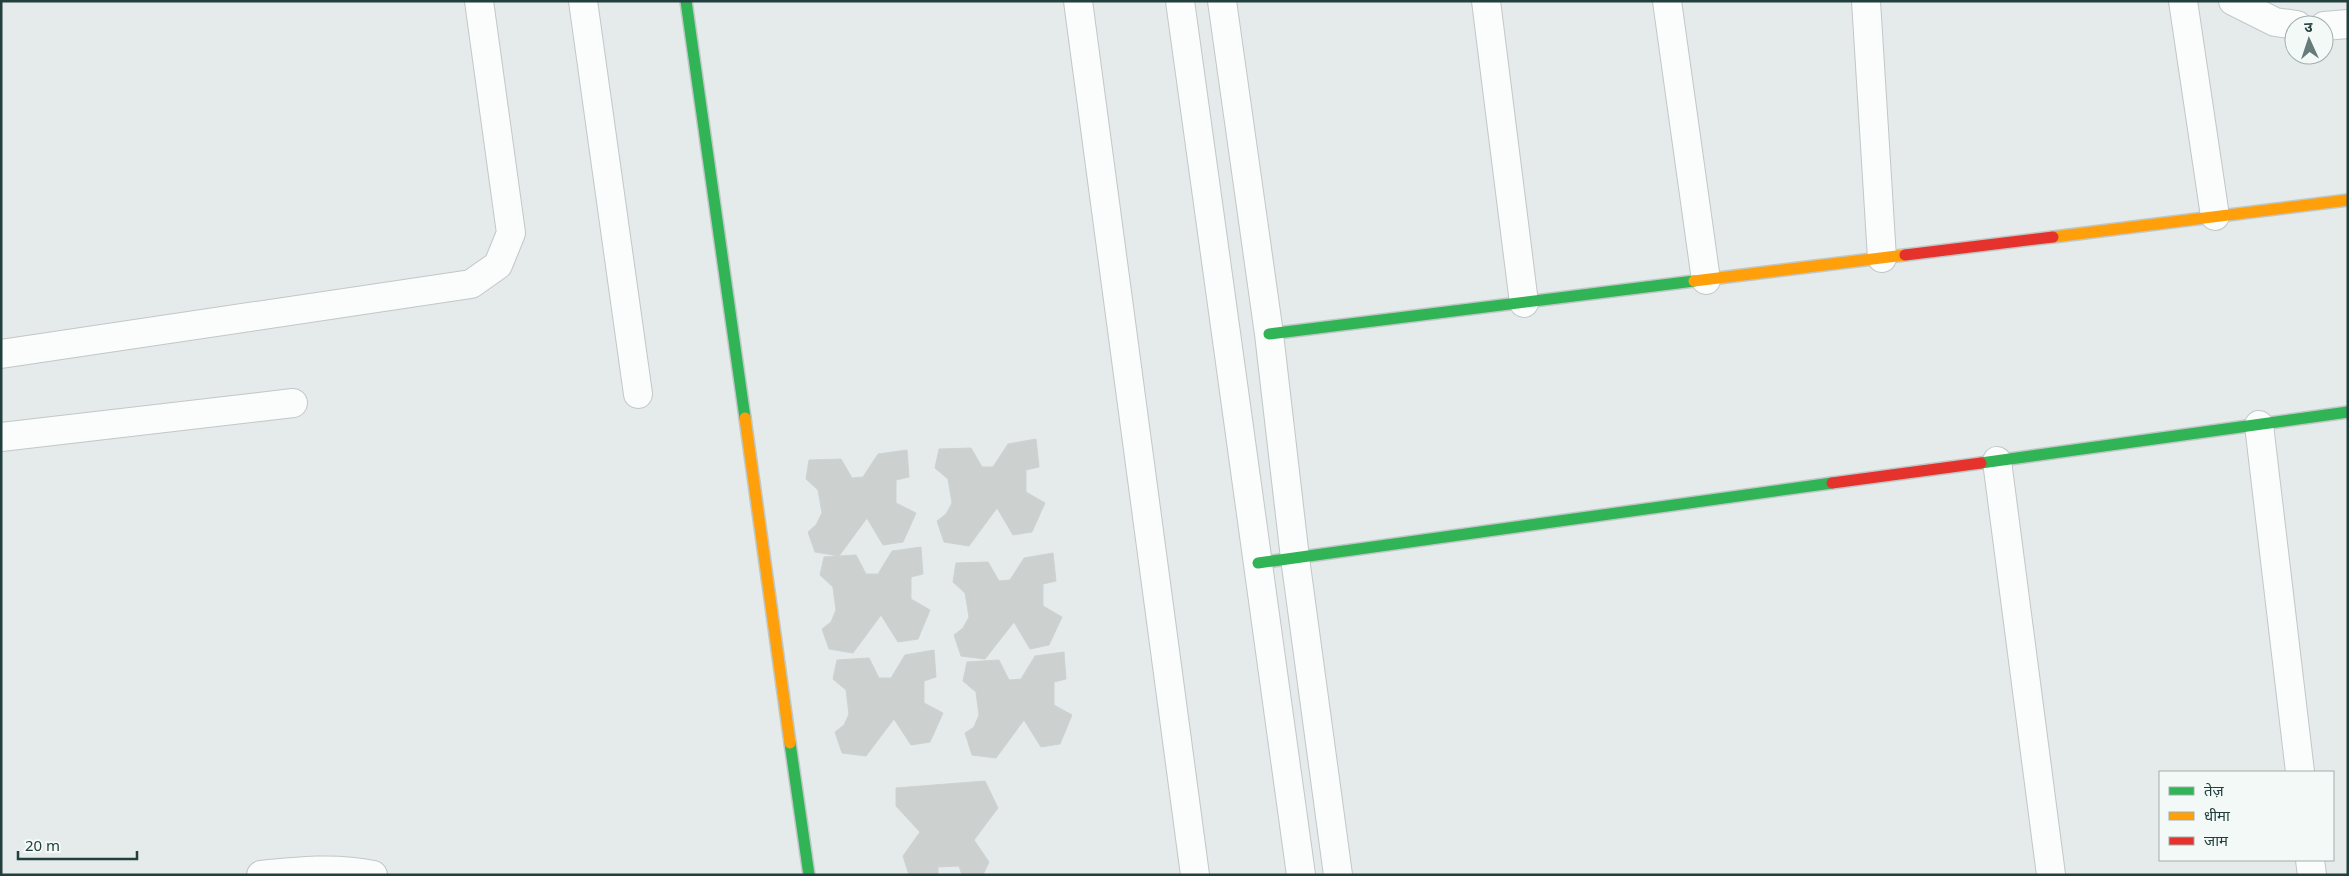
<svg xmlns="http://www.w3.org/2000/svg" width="2349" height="876" font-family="'Noto Sans','Noto Sans Devanagari',sans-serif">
<rect width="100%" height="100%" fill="#e5eaea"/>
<!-- building -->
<path fill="#ccd1d0" stroke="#cdd3d2" d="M1036,439L1039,467L1026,470V492L1045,503L1032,532L1013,535L997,508L969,546L944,542L937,521L946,514L952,503L948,479L935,468L939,449L971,448L982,467H993L1008,444Z
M907,450L909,477L896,480V503L916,513L903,542L883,545L867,518L839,556L815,552L808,532L816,525L822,513L818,490L806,479L809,460L841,459L852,478L863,477L878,454Z
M921,547L923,574L911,577V599L930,610L918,639L898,642L881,615L853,653L829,649L822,629L831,622L836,610L833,587L820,575L824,557L856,555L866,574H878L892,551Z
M1053,553L1056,581L1043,584V606L1062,617L1049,645L1030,649L1014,622L985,659L961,656L954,635L963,628L969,617L965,593L953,582L956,563L988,562L999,581L1010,580L1024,558Z
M934,650L936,677L924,681V703L943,713L930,742L911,745L894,719L866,756L842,753L835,732L844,725L849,714L846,690L833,679L837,660L869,658L879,678H891L905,655Z
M1064,652L1066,679L1054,682V705L1072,715L1060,744L1041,747L1024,720L996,758L972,755L965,733L974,727L979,715L976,692L963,681L967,662L999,660L1009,680L1021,679L1035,656Z
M985,781L998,808L974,840L989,862L983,875H962L959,866L938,867V875H909L903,856L920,832L896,806V788Z"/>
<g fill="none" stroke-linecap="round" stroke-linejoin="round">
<!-- street casing -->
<g stroke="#c2c7c7" stroke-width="30">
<path id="street" d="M583,1L638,394
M1078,1L1195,875
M1180,1L1301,875
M1222,1L1269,334L1295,558L1338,875
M1486,1L1524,303
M1667,1L1706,280
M1866,1L1882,258
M2183,1L2215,216
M2233,1L2275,22L2297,25
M2324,26L2348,24
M1,354L471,284L498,265L511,233L479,1
M2259,425L2300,772
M1,437L293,403
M1997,461L2051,875
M2310,860L2312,875
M261,875C298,871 336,867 373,875"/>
</g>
<!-- fast casing -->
<g stroke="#c0c8c7" stroke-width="14">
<path id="fast" d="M686,1L745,418
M1269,334L1694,281
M1981,463L2348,412
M1258,563L1832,483
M790,743L809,875"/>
</g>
<!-- slow casing -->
<g stroke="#c0c8c7" stroke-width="14">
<path id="slow" d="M2053,237L2348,200
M1694,281L1905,255
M745,418L790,743"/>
</g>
<!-- jam casing -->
<g stroke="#c0c8c7" stroke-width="14">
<path id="jam" d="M1905,255L2053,237
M1832,483L1981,463"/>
</g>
<!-- street -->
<use href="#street" stroke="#fbfcfc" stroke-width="28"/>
<!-- fast -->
<use href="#fast" stroke="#30b455" stroke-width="11"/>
<!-- slow -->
<use href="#slow" stroke="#ff9f0a" stroke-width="11"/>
<!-- jam -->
<use href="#jam" stroke="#e5322d" stroke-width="11"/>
</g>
<!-- border -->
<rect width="2349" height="876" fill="none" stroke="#213f3d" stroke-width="5"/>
<!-- legend -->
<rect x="2159" y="771" width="175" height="90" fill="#f3f9f7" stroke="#9fafad"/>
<rect x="2169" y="787" width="25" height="8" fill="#30b455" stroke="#9fafad"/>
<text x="2204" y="796" font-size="15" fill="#213f3d">तेज़</text>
<rect x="2169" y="812" width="25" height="8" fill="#ff9f0a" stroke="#9fafad"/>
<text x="2204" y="821" font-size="15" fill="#213f3d">धीमा</text>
<rect x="2169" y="837" width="25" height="8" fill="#e5322d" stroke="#9fafad"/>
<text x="2204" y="846" font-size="15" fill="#213f3d">जाम</text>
<!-- north arrow -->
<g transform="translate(2309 40) rotate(357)"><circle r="24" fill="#f3f9f7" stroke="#9fafad"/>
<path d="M0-4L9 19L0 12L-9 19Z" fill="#667b7a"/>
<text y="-8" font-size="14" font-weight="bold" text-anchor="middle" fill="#213f3d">उ</text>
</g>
<!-- scale -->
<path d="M18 851v8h119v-8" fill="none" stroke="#213f3d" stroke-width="2.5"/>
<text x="25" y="851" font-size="15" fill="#213f3d" stroke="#f3f9f7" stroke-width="4" paint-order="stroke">20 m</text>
</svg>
